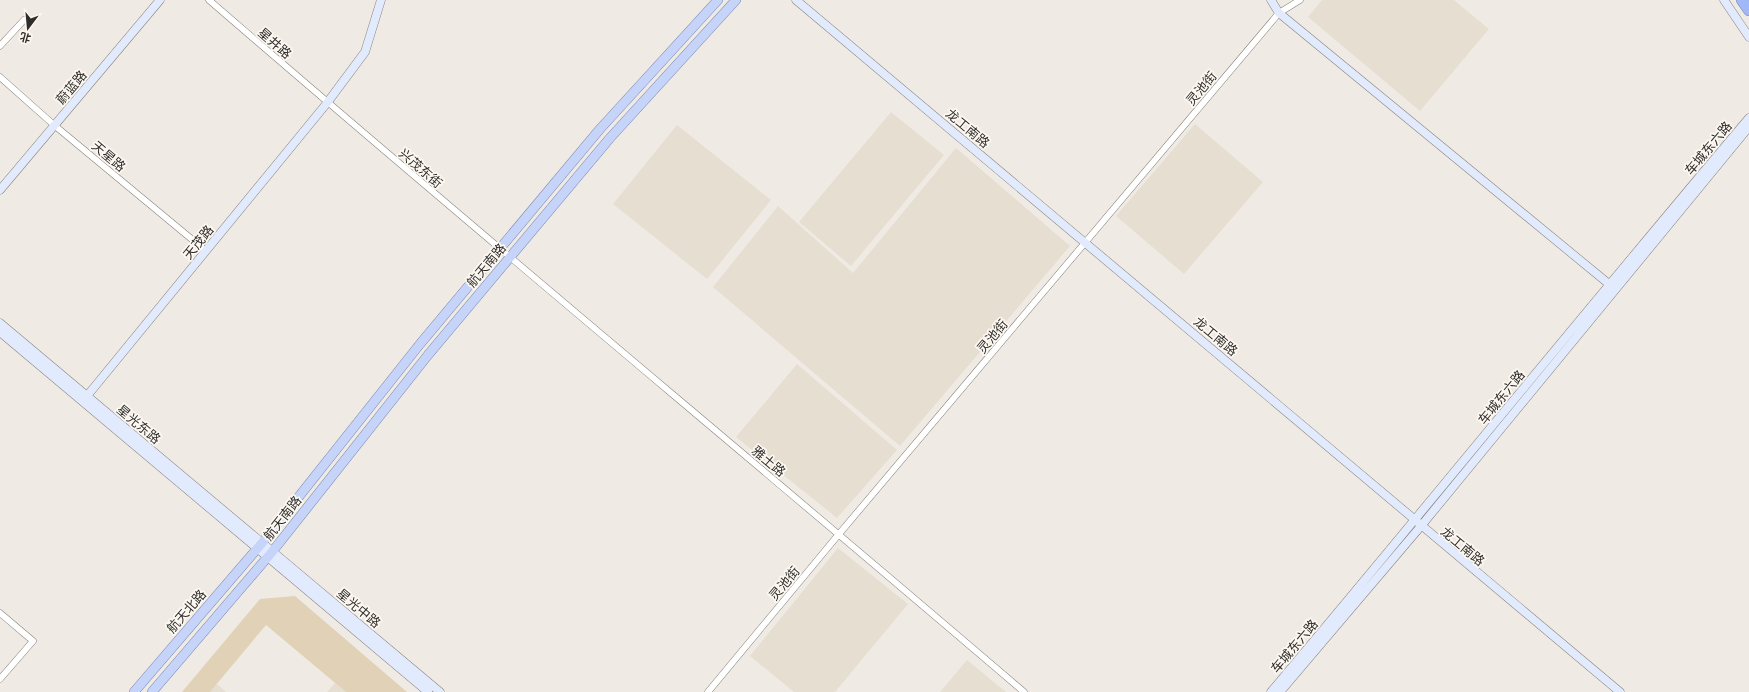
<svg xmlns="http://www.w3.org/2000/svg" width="1749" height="692" font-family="Quicksand,'Noto Sans SC',sans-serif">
<rect width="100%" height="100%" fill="#efebe4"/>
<!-- built -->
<path fill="#e6ded0" d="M1322,0H1454L1489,29L1420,111L1308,17Z
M891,112L944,155L851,266L799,222Z
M1195,124L1263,182L1184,274L1116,216Z
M677,125L771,200L707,279L613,204Z
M956,148L1070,246L900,446L713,287L778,206L853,273Z
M797,364L897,450L837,518L736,437Z
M838,548L908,604L835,692H794L750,656Z
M967,660L1006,692H940Z
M335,683L346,692H327Z
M217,684L226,692H210Z"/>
<!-- green -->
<path fill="#e0d1b7" d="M295,596L407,692H346L266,625L210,692H182L260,599Z"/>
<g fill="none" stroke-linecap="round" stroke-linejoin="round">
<!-- street casing -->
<g stroke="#86827b" stroke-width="7">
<path id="street" d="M209,0C478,233 753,460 1024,692
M0,46L24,20
M0,77L54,125L206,251
M0,613L33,641L0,679
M708,692L839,534L1279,13L1300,0"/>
</g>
<!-- secondary casing -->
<g stroke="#86827b" stroke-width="9">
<path id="secondary" d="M796,0L1620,692
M1271,0L1279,13L1609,284
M1724,0L1749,37
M0,190L160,0
M0,323L440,692
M0,332L428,692
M87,396L327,103L365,52L381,0
M1271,692C1431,502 1588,308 1749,118
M1280,692L1421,526L1749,127"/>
</g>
<!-- primary casing -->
<g stroke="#7887b0" stroke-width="10">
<path id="primary" d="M134,692L262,543L420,344L600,129L718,0
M152,692L272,552L428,355L610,138L736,0"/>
</g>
<!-- highway casing -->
<g stroke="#7887b0" stroke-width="12">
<path id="highway" d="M1742,0L1749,10"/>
</g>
<!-- street -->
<use href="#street" stroke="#fff" stroke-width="6"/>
<!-- secondary -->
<use href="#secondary" stroke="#e2eafd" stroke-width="8"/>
<!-- primary -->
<use href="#primary" stroke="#c6d4fa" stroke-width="9"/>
<!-- highway -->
<use href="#highway" stroke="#a0b8f7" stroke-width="11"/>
</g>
<g text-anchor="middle" stroke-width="3.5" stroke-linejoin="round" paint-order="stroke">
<!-- street labels -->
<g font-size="13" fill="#2f2d2b" stroke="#fcf8f1">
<text transform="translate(275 43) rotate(41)" y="5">星井路</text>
<text transform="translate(71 87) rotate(-50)" y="5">蔚蓝路</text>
<text transform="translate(1201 88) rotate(-50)" y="5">灵池街</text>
<text transform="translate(968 128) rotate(40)" y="5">龙工南路</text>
<text transform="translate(1708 148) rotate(-50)" y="5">车城东六路</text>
<text transform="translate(109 156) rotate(40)" y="5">天星路</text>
<text transform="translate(421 168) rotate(41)" y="5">兴茂东街</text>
<text transform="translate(198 242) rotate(-51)" y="5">天茂路</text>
<text transform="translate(486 265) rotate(-50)" y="5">航天南路</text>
<text transform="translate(992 336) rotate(-50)" y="5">灵池街</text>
<text transform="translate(1216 336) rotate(40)" y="5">龙工南路</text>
<text transform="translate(1501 397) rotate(-51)" y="5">车城东六路</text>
<text transform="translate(139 424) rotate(40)" y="5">星光东路</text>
<text transform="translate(769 461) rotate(40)" y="5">雅土路</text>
<text transform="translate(282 518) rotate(-52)" y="5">航天南路</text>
<text transform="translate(1463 546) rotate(40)" y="5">龙工南路</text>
<text transform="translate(784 583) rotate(-50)" y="5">灵池街</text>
<text transform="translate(359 608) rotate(40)" y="5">星光中路</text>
<text transform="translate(186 611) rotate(-49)" y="5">航天北路</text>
<text transform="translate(1294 646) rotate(-50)" y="5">车城东六路</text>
</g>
</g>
<!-- north arrow -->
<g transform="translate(28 28) rotate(196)" stroke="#fcf8f1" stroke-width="3" paint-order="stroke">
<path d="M0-3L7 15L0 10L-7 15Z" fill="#2f2d2b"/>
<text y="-6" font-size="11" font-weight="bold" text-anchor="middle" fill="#2f2d2b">北</text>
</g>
</svg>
